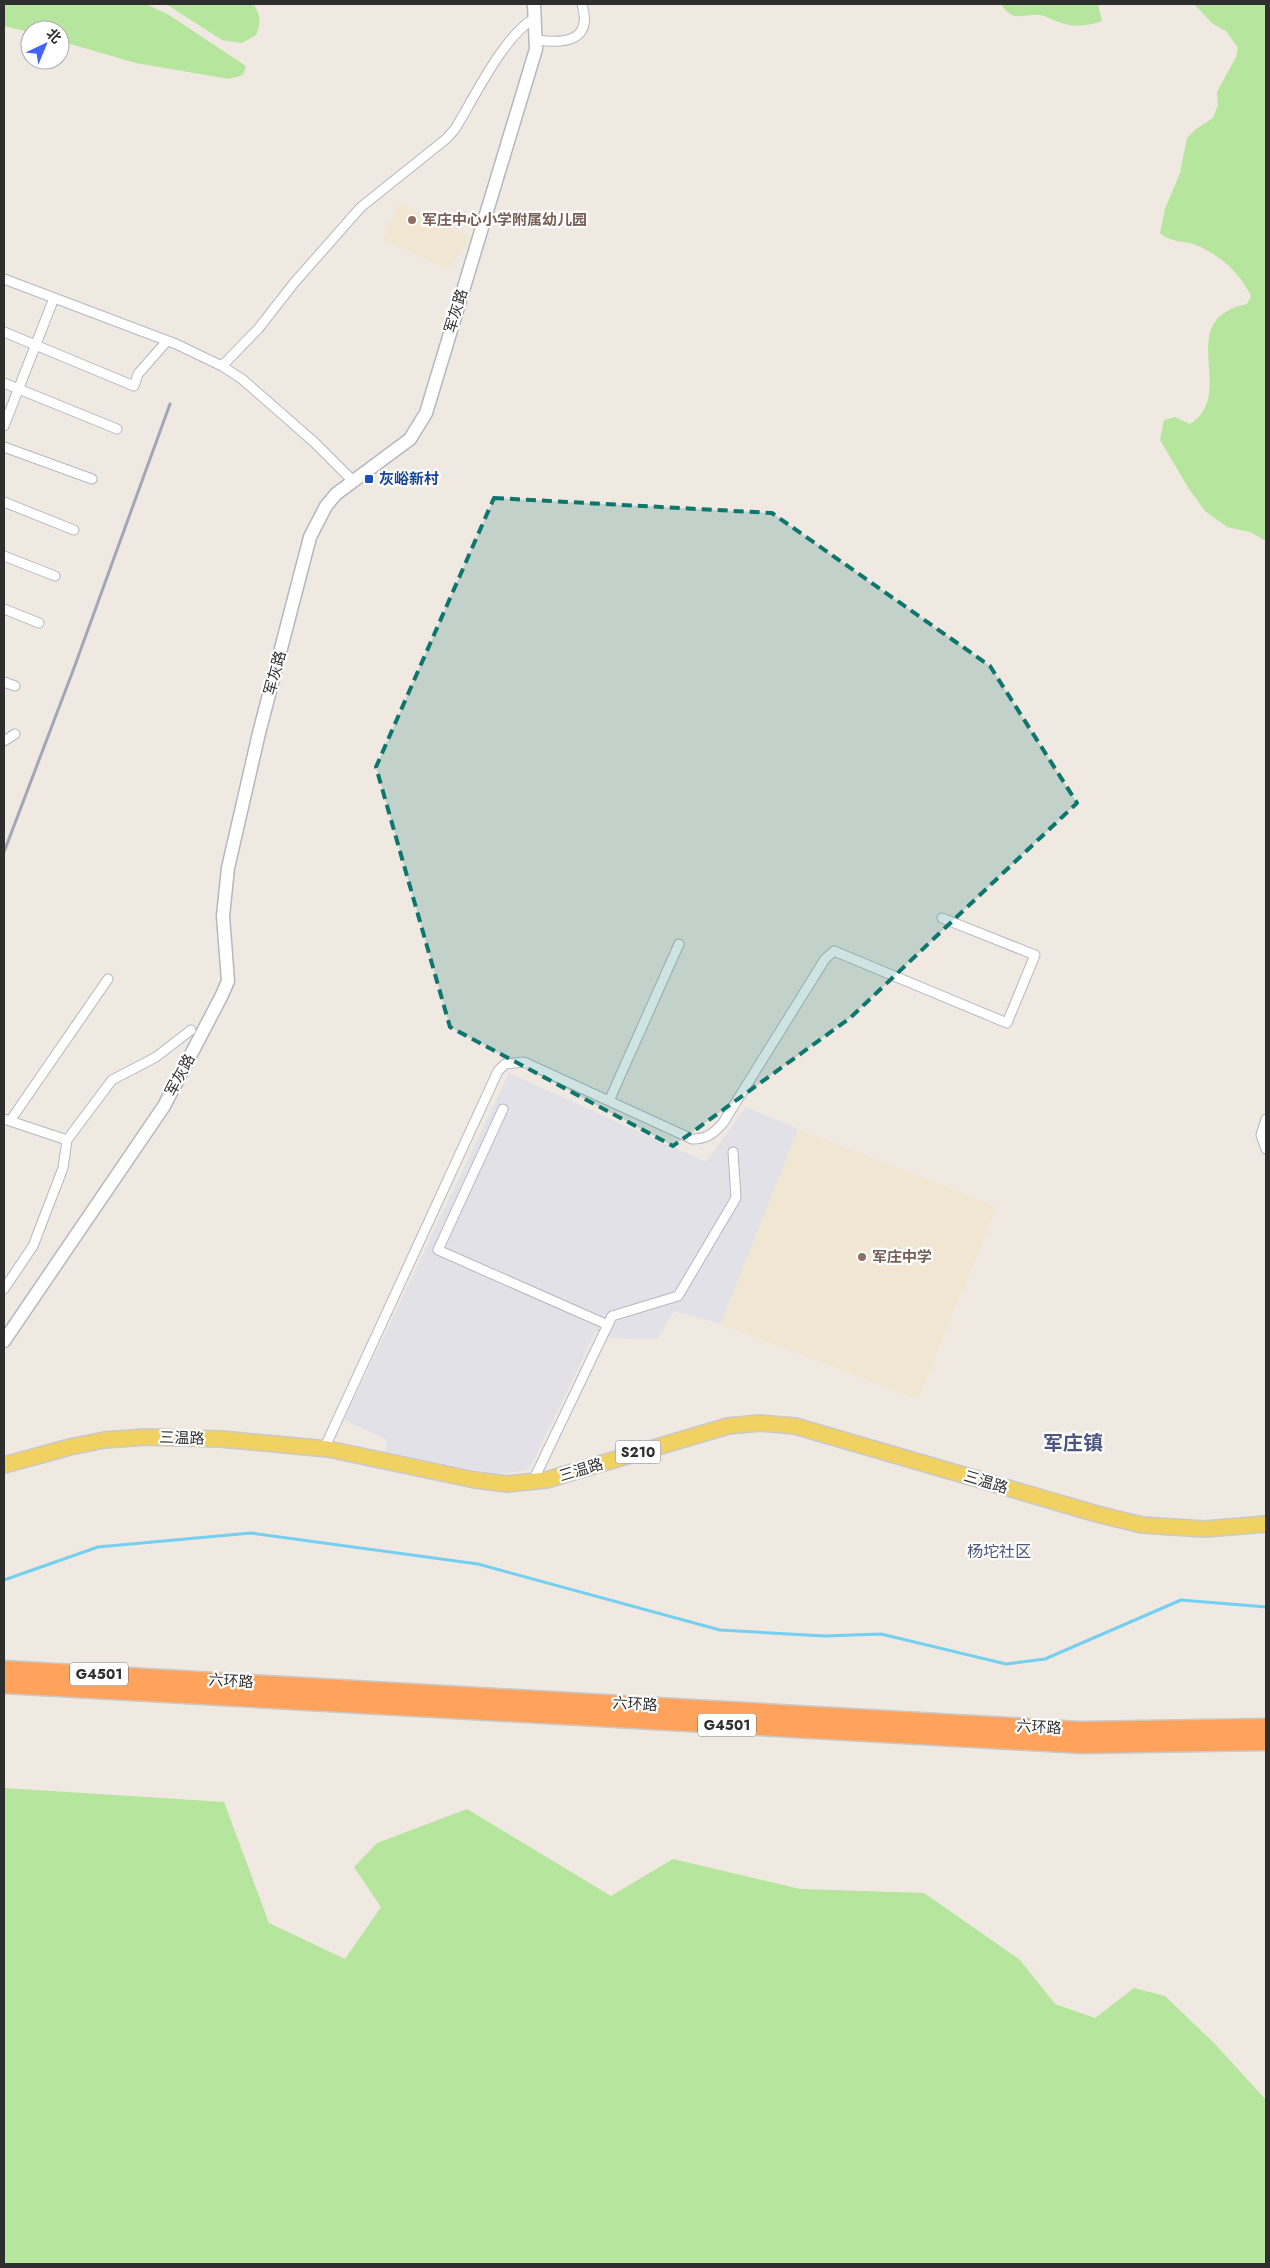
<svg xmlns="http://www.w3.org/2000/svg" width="1270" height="2268" font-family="Jost,'Noto Sans SC',sans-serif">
<rect width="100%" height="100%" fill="#efe9e1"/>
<!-- industrial -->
<path fill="#e3e1e8" d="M509,1073L706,1162L746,1107L798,1129L721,1324L674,1311L657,1339L612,1338L596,1331L529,1470L495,1474L386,1452L387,1440L344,1420Z"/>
<!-- education -->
<path fill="#f0e6d1" d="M398,203L470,237L449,269L383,240Z
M798,1129L996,1207L918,1399L721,1324Z"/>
<!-- green -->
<path fill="#b6e59e" d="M4,4H146L169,15L246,66L243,75L229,79L136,63L60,41V30H30V32L4,26Z
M166,4H253C261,14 261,24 256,35L242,43L222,40Z
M1001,4H1098L1102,21C1087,26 1074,28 1059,22C1053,20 1046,16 1040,15C1025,13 1013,24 1001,4Z
M1194,4H1266V541L1250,532L1227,527L1205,511L1189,489L1160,440L1164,420L1175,417L1190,424C1239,394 1171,320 1247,304L1251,296C1240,273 1220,255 1196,245C1183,240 1171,243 1160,233L1165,209L1180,173L1187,138L1196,129L1213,118L1218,105L1217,92L1236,57L1238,48L1226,31L1213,24Z
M4,1788L224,1802L269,1923L345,1959L381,1907L354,1867L377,1843L467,1809L611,1896L673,1859L800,1889L924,1893L1020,1960L1055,2004L1095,2018L1134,1988L1165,1996L1215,2044L1266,2100V2264H4Z"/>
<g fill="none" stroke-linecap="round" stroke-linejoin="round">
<!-- stream -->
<path stroke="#75cff0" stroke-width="3" d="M4,1580L98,1547L251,1533L478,1564L720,1630L825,1636L881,1634L1006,1664L1045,1659L1181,1600L1266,1607"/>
<!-- street casing -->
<g stroke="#b4b7c1" stroke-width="11">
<path id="street" d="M537,40C565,44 593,41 582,4
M4,279L176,344L222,366L242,379L314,442L352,480
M4,332L134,386L138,374L167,341
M222,366L258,329L294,283L361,207L446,139L455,129C474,98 504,35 535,18
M4,383L117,429
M4,426L54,298
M4,447L92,479
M4,502L74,530
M4,556L55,576
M4,609L39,623
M4,682L15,686
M4,741L15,734
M609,1101L679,944
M503,1109L438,1250L608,1325
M4,1119L67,1140
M1266,1119L1261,1135L1266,1149
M10,1121L108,979
M4,1289L33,1246L63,1168L67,1140L112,1080L156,1057L191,1030
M324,1449L498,1071L505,1064L524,1062L692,1139C707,1139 713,1134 723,1123L825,959L834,951L1007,1023L1035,955L942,918
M533,1481L612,1316L678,1296L736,1198L733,1152"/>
</g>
<!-- secondary casing -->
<g stroke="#b4b7c1" stroke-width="15">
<path id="secondary" d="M4,1341L164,1106L222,995L228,981L223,916L228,868L259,733L310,537L326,506L336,494L410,439L426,413L536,49L534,4"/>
</g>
<!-- primary casing -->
<g stroke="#c9c9c9" stroke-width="18">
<path id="primary" d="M4,1465L70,1447L104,1440L146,1437L221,1439L328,1449L475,1480L507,1484L546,1480L728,1426L760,1423L795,1426L1097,1514L1142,1525L1205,1529L1266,1524"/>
</g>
<!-- highway casing -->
<g stroke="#c9c9c9" stroke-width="19">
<path id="highway" d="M4,1669L1080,1730L1266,1727
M4,1685L1082,1745L1266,1742"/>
</g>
<!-- street -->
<use href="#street" stroke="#fff" stroke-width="9"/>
<!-- secondary -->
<use href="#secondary" stroke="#fff" stroke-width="12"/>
<!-- primary -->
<use href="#primary" stroke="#f2d163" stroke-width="15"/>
<!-- highway -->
<use href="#highway" stroke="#ffa35c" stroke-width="16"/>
<!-- rail -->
<path stroke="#a3a6b8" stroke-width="3" d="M4,852L74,668L170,404"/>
</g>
<!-- marked area -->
<path fill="#0f766e" fill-opacity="0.2" stroke="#0f766e" stroke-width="4" stroke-dasharray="10 6" stroke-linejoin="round" d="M494,498L772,513L990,666L1077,803L850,1018L673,1146L450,1027L376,767Z"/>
<!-- markers -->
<g fill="#8d6e63" stroke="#fff" stroke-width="2">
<circle cx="412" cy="220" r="5"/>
<circle cx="862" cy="1257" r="5"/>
</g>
<rect fill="#1a4fb4" stroke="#fff" stroke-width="2" x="364" y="474" width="10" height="10" rx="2.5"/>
<g text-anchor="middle" stroke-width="4.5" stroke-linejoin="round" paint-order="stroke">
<!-- shield labels -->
<g fill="#fff" stroke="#6d6d6d" stroke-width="1">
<rect x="615.5" y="1440.5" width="45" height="23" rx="4"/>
<rect x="70" y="1662.5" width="58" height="23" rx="4"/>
<rect x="698" y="1713.5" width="58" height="23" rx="4"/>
</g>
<g font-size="14" font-weight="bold" fill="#2e2e2e">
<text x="638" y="1457">S210</text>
<text x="99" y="1679">G4501</text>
<text x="727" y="1730">G4501</text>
</g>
<!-- education labels -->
<g font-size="15" font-weight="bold" fill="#785e54" stroke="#fff" text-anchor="start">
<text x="422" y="225">军庄中心小学附属幼儿园</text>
<text x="872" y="1262">军庄中学</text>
</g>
<!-- street labels -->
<g font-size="15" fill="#2e2e2e" stroke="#fff">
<text transform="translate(456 311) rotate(-73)" y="5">军灰路</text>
<text transform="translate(275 673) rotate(-75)" y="5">军灰路</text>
<text transform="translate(180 1075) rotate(-62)" y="5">军灰路</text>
<text transform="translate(182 1438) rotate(2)" y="5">三温路</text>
<text transform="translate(581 1470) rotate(-17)" y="5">三温路</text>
<text transform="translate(986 1482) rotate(17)" y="5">三温路</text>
<text transform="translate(231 1681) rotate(3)" y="5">六环路</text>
<text transform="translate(635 1704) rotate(3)" y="5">六环路</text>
<text transform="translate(1039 1727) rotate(3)" y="5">六环路</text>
</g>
<!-- transit labels -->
<g font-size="15" font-weight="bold" fill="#164399" stroke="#fff" text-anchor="start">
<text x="379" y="484">灰峪新村</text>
</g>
<!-- neighbourhood labels -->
<g font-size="16" fill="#4d5680" stroke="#fff">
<text x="999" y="1557">杨坨社区</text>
</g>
<!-- district labels -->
<g font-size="20" font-weight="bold" fill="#4d5680" stroke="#fff">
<text x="1073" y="1450">军庄镇</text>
</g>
</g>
<!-- border -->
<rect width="1270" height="2268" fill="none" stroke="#2e2e2e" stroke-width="10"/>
<!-- north arrow -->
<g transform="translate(45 45) rotate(44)"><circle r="24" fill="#ffffff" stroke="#ababab"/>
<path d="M0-4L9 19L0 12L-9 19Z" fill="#4264fb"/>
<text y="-8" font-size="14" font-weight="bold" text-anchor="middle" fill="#2e2e2e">北</text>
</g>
</svg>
